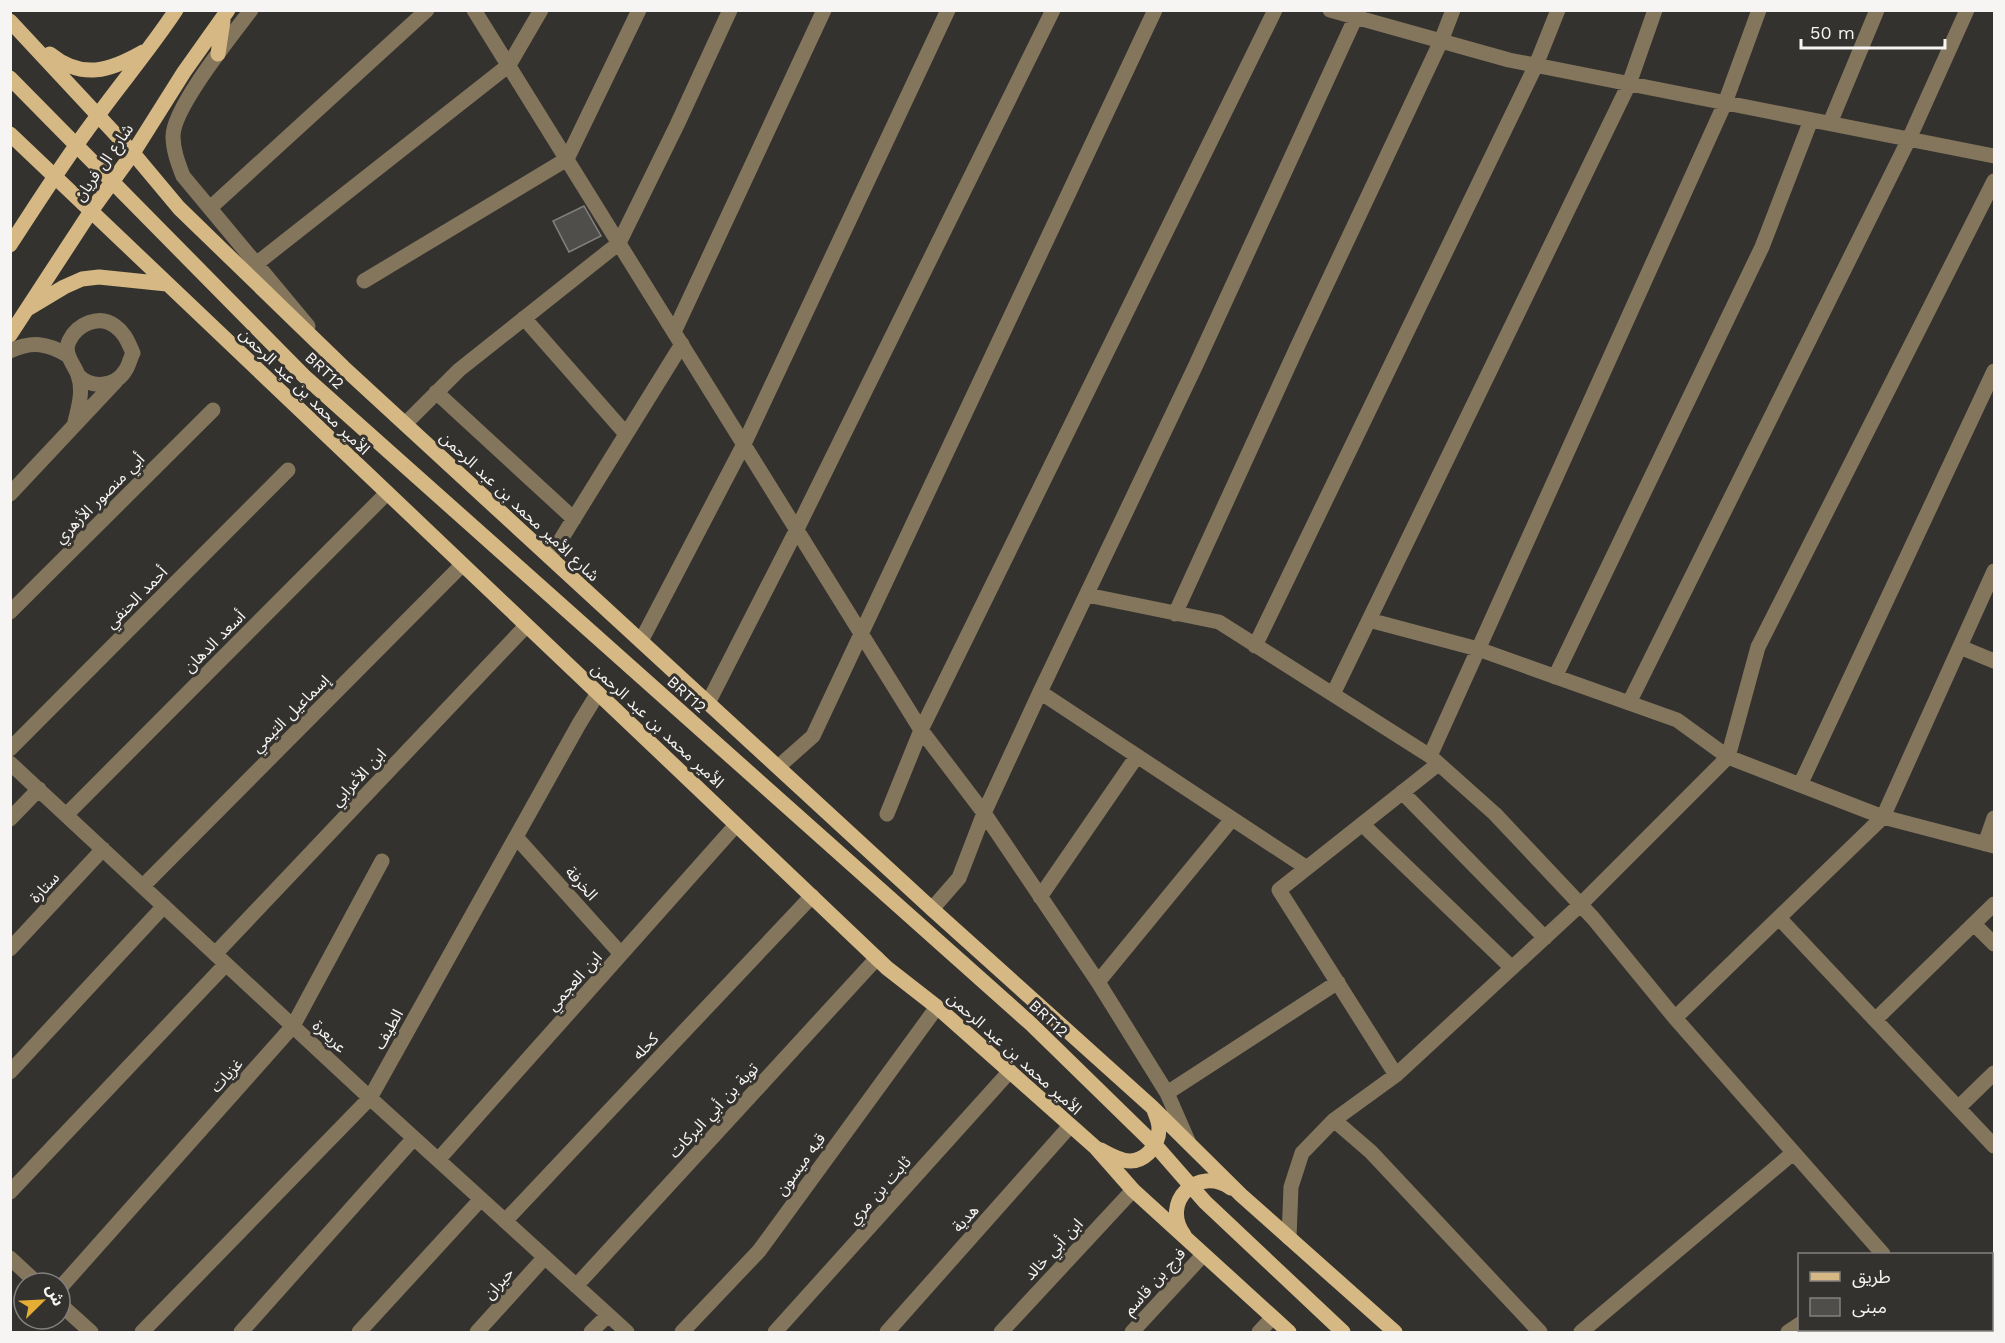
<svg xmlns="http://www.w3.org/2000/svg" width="2005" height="1343" font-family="'Work Sans','Noto Sans Arabic',sans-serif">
<rect width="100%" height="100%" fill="#34322f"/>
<!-- building -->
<path fill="#504e4b" stroke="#84827e" stroke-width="1.5" d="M584,206L601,236L569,252L553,221Z"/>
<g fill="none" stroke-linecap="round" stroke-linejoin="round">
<!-- minor -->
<path stroke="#84765c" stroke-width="15" d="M251,10C232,35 173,108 173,136C173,150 178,163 183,176L308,326
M474,10L921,730L984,813L1098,982L1167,1093L1188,1141
M1330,10L1509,60L1994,156
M1830,123L1877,10
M210,208L427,10
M256,264L509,65L541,10
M364,281L567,159L639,10
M524,318L626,434
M674,332L824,10
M10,351C32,341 47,343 67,355
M436,392L574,519
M405,424L459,370L619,243L677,125L730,10
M74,426C78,409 84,391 78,375C74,364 63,354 69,341C77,324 99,314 115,326C125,333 128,342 133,353C130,358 129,366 125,371C115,387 91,389 78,375
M10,494L116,381
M550,557L682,344
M1087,595L1219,622L1430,756L1495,814L1593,918L1675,1018L1883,1254
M10,612L213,410
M1175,614L1299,343L1441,41L1453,10
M1369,620L1478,649L1677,720L1728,757L1883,817L1994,846
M641,641L744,444L948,10
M1255,646L1536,65L1558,10
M1960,647L1994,661
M1555,677L1762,247L1811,120
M1040,692L1307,868
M1333,694L1629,84L1655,10
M708,703L797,529L1053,10
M1629,703L1909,139L1967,10
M10,749L288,470
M1430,756L1725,103L1759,10
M10,763L370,1098L627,1332
M778,767L813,736L1155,10
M1800,785L1994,371
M1402,792L1545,938
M887,814L921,730L1275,10
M66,815L387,493
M10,819L39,789
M1362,824L1512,968
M516,837L621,954
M1985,844L1994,818
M143,886L462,565
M1040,897L1137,756
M932,909L959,878L984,813L1040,692L1195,367L1359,10
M1779,918L1994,1146
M1974,924L1994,944
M10,949L103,849
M215,954L526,626
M1098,982L1232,819
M1675,1018L1883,817L1994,571
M1875,1020L1994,904
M10,1072L164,906
M1396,1075L1279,890L1438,764
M1167,1093L1338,982
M1958,1108L1994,1073
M1334,1120L1371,1152L1540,1332
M438,1160L736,825
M10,1192L226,964
M505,1221L812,896
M1289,1238L1291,1187L1302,1153L1334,1120L1396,1075L1580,905L1728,757L1758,647L1994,181
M10,1258L37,1283
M576,1286L877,958
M60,1288L293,1026L382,861
M60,1304L91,1332
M1949,1330L1951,1332
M142,1332L370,1098L579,724L598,693
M241,1332L414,1138
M359,1332L481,1199
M477,1332L545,1257
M591,1332L608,1315
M682,1332L759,1251L937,1007
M775,1332L1010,1071
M887,1332L1070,1126
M1001,1332L1133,1190
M1132,1332L1203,1255
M1259,1332L1272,1318
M1581,1332L1793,1153
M1788,1332L1800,1324"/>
<!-- major -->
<path stroke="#d5b883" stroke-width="15" d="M10,21L133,153L179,208L343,367L932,909L1152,1107L1241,1195L1395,1332
M50,54C82,80 110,71 143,52
M218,54L223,21
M10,78L304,376L1031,1024L1156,1146L1205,1202L1343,1332
M10,134L887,968L937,1007L1096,1148L1133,1190L1289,1332
M10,245C38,202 65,159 96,118C122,82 151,48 176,10
M29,308L64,287L82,279L99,277L167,284
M10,335L91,211L133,153L184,72L228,10
M1101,1150C1108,1154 1116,1158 1123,1160C1143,1165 1159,1147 1159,1128C1159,1122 1156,1115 1154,1110
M1184,1235C1160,1202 1198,1165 1231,1188"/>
</g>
<g text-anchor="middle" stroke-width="6" stroke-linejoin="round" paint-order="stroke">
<!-- street labels -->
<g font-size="16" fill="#f6f5f3" stroke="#34322f">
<text transform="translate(103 162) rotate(-55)" y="6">شارع ال فريان</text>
<text transform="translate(325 370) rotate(43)" y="6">BRT12</text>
<text transform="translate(305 391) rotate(44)" y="6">الأمير محمد بن عبد الرحمن</text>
<text transform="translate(99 498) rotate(-45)" y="6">أبي منصور الأزهري</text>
<text transform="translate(520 506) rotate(43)" y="6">شارع الأمير محمد بن عبد الرحمن</text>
<text transform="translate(136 597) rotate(-45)" y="6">أحمد الحنفي</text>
<text transform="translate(214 641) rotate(-45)" y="6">أسعد الدهان</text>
<text transform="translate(687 694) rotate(42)" y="6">BRT12</text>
<text transform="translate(290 713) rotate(-45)" y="6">إسماعيل التيمي</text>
<text transform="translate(658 725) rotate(43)" y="6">الأمير محمد بن عبد الرحمن</text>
<text transform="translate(358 777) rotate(-47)" y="6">ابن الأعرابي</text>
<text transform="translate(582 883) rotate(48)" y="6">الخرفة</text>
<text transform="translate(44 887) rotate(-47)" y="6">ستارة</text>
<text transform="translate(574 981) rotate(-48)" y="6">ابن العجمي</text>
<text transform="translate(1049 1018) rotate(43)" y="6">BRT12</text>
<text transform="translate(388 1029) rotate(-61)" y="6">الطيف</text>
<text transform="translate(330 1036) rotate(43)" y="6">عريعرة</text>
<text transform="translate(645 1046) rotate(-47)" y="6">كحله</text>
<text transform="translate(1015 1053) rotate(42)" y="6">الأمير محمد بن عبد الرحمن</text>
<text transform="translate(226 1075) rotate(-48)" y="6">غزيات</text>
<text transform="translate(713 1110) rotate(-47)" y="6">توبة بن أبي البركات</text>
<text transform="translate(800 1164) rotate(-54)" y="6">قبه ميسون</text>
<text transform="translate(879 1190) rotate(-48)" y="6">ثابت بن مري</text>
<text transform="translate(965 1218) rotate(-48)" y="6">هدية</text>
<text transform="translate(1053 1249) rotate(-47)" y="6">ابن أبي خالد</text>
<text transform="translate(1154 1281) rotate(-48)" y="6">فرج بن قاسم</text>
<text transform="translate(498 1283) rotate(-48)" y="6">حيران</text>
</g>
</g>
<!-- border -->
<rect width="2005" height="1343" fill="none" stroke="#f6f5f3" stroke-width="24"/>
<!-- legend -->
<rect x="1798" y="1253" width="195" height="78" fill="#34322f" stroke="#82807d" stroke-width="1.5"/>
<rect x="1810" y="1272" width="30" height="9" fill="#d5b883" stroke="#82807d" stroke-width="1.5"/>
<text x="1852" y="1283" font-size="18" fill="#f6f5f3">طريق</text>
<rect x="1810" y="1298" width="30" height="18" fill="#504e4b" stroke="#82807d" stroke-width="1.5"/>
<text x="1852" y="1313" font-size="18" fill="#f6f5f3">مبنى</text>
<!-- north arrow -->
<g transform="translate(42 1301) rotate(66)"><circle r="28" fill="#34322f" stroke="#82807d" stroke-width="1.5"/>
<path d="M0-4.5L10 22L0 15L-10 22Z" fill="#e5ad35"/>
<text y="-9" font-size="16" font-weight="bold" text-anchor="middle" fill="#f6f5f3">ش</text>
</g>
<!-- scale -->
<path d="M1801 39v9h144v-9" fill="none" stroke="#f6f5f3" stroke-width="3"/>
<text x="1810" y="39" font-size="18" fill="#f6f5f3" stroke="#34322f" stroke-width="4.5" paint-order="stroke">50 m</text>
</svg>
